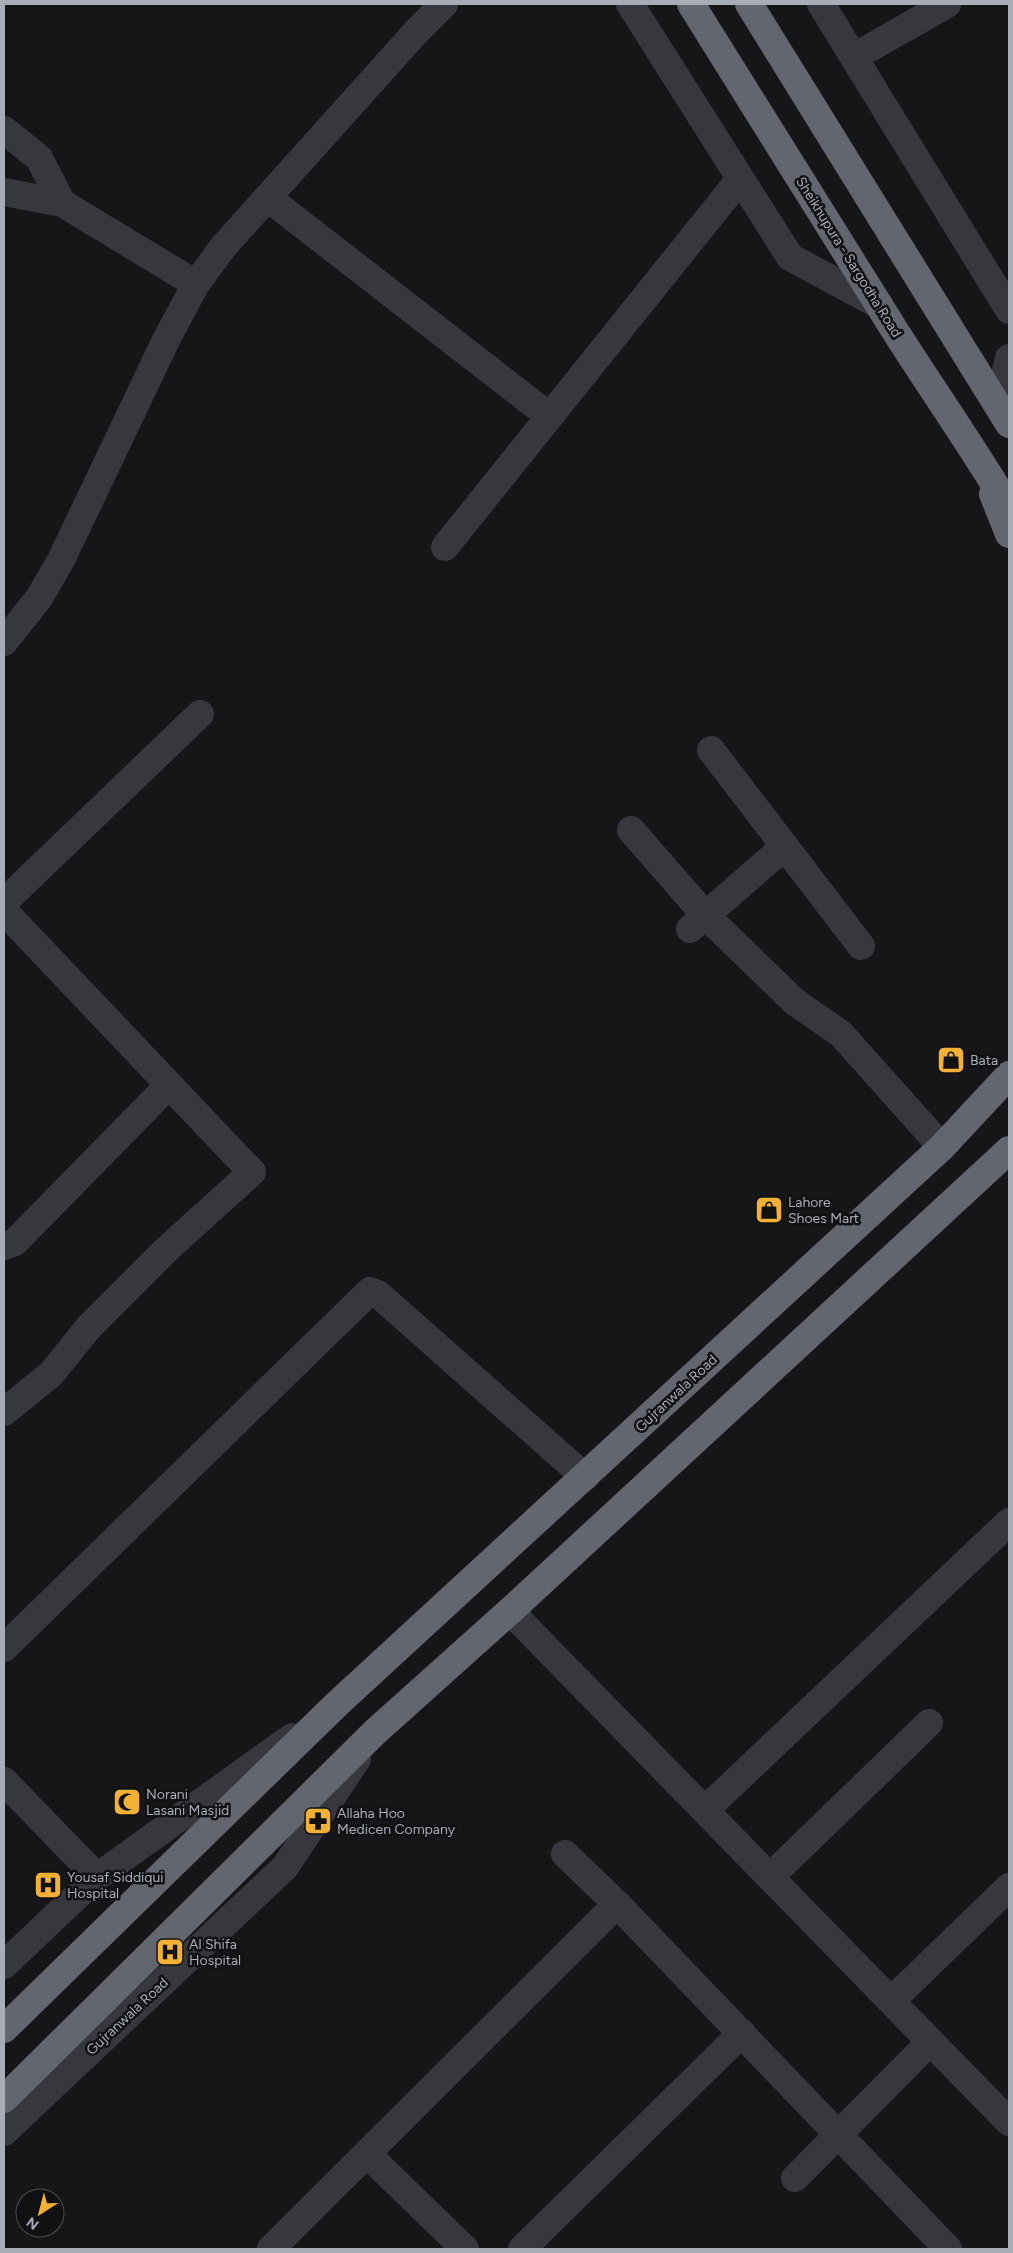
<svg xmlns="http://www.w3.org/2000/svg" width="1013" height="2253" font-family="Figtree,sans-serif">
<rect width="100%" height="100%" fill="#161618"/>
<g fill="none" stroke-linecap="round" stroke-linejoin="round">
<!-- street -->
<path stroke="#37383d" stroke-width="28" d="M630,4L790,257L879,305
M821,4L1009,310
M854,57L947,4
M4,130L39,158L62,203
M4,192L62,203L196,284
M268,198L549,416
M998,404L1009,358
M445,547L740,179
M4,642L39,598L61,560L167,338L196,284L223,247L416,32L444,4
M711,750L861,946
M631,830L706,916L795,1002L841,1034L942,1147
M4,902L200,714
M4,911L252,1172L166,1250L89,1327L51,1374L4,1412
M690,929L785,846
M4,1246L15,1242L169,1085
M510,1611L1009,2122
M4,1648L370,1291L378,1294L585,1477
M4,1781L97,1877
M705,1810L1009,1522
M565,1854L617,1904L948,2249
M770,1877L929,1723
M4,1965L97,1877L292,1737
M891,2001L1009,1887
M4,2132L285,1867L357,1759
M367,2154L465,2249
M795,2178L930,2042
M271,2249L617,1904
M522,2249L742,2033"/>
<!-- highway -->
<path stroke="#63666e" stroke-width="28" d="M691,4C760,114 828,224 897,334C934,392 974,449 1009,508
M749,4L1009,424
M993,494L1009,534
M4,2029L337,1704L942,1147L1009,1075
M4,2099L375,1732L510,1611L1009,1150"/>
</g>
<!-- icons -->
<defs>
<g id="shop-square" transform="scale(1.4375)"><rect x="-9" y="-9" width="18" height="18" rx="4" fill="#f2b134" stroke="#111113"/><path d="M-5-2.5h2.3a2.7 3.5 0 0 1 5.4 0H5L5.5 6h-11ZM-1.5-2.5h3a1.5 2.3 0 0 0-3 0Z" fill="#111"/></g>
<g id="mosque-square" transform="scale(1.4375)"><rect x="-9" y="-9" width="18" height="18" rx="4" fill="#f2b134" stroke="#111113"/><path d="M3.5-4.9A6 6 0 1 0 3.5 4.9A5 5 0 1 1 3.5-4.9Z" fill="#111"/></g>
<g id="pharmacy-square" transform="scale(1.4375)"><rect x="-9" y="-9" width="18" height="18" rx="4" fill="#f2b134" stroke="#111113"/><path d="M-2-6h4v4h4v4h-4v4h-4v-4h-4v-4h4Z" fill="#111"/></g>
<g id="hospital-square" transform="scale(1.4375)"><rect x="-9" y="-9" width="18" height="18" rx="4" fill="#f2b134" stroke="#111113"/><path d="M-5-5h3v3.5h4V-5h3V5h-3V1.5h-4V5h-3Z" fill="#111"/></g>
</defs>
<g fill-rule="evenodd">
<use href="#shop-square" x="951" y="1060"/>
<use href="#shop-square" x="769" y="1210"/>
<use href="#mosque-square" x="127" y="1802"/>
<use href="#pharmacy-square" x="318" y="1821"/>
<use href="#hospital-square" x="48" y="1885"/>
<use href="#hospital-square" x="170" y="1952"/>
</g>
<g text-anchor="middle" stroke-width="5" stroke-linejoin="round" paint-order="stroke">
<!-- street labels -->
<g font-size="14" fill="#a8adb8" stroke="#111113">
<text transform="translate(849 257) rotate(58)" y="5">Sheikhupura - Sargodha Road</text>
<text transform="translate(676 1393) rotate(-43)" y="5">Gujranwala Road</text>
<text transform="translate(127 2016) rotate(-43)" y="5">Gujranwala Road</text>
</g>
<!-- poi labels -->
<g font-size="14" fill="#a8adb8" stroke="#111113" text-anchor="start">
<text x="970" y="1065">Bata</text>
<text x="788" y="1207">Lahore<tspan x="788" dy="16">Shoes Mart</tspan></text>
<text x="146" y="1799">Norani<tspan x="146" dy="16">Lasani Masjid</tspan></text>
<text x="337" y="1818">Allaha Hoo<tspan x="337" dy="16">Medicen Company</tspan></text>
<text x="67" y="1882">Yousaf Siddiqui<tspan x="67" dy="16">Hospital</tspan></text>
<text x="189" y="1949">Al Shifa<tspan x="189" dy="16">Hospital</tspan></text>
</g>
</g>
<!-- border -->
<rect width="1013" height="2253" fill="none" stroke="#a8adb8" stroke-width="10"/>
<!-- north arrow -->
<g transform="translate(40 2213) rotate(216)"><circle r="24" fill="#111113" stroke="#4d4f55"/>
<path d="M0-4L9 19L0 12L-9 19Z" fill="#f2b134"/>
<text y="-8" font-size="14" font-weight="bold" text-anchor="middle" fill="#a8adb8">N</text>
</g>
</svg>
